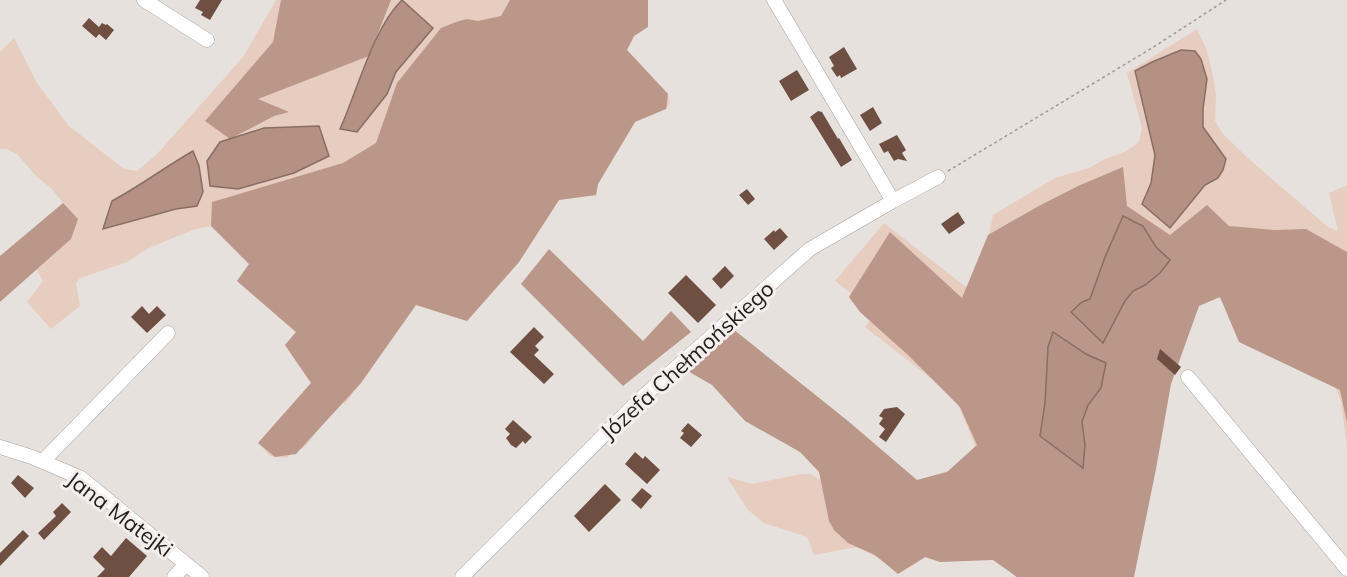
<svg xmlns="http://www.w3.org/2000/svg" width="1347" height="577" font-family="Mulish,sans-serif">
<rect width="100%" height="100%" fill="#e7e1de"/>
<!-- green -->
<path fill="#e7ccc0" d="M276,0H648V27L634,36L627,50L668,94L670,103L666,109L639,116L598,184L596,195L559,200L519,262L467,321L416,305L345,404L341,401L303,449L299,445L287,458L270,456L258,443L311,383L285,345L296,332L237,281L249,264L211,226L196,229L168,240L147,249L127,262L80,278L76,283L80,306L51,329L27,302L43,281L37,270L70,239L66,207L52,189L36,176L17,154L6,149H0V52L14,38L37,83L69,126L124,169L137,171L157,154L243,57Z
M1197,29L1206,48L1212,71L1216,94L1215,121L1223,134L1250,160L1328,227L1338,231L1329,193L1347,185V447L1341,401L1331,378L1248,332L1193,268L1111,577H1015L992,541L943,547L898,574L882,560L857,547L814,555L807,537L764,523L748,510L727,477L752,484L801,474H810L869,509L917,480L952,470L975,446L955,397L865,327L876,313L835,281L884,223L966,287L980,280L993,215L1055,178L1089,168L1105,159L1123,153L1134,146L1139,141L1142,128L1127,73Z"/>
<!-- forest -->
<path fill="#ba9788" d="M281,0H391L369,56L258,99L289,112L274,116L230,139L205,121L273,42Z
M510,0H648V27L634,36L627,50L668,94L666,109L635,122L598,184L596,195L559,200L519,262L467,321L416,305L361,383L296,454L275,457L258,443L311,383L285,345L296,332L237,281L249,264L211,226L212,202L343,163L376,143L397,83L441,28L456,22L467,19L478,21L501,16Z
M1123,167L1127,206L1170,235L1207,205L1229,226L1274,230L1306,229L1347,252V423L1340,390L1239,342L1220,297L1199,306L1171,384L1156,469L1134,577H1017L993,560L940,562L925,557L898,574L875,555L848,543L834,530L829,521L819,472L800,452L745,421L712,385L686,370L733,329L848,421L917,480L947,472L977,445L960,407L908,355L860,312L849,297L890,232L962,298L988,235L1037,207L1078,186Z
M63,203L78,219L71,239L0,302V256Z
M549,249L643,341L671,311L691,332L623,386L521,284Z"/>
<!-- water -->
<path fill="#b49182" stroke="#886e64" stroke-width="1.5" d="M402,0L433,28L396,72L387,94L357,132L340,129C357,92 373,28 402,0Z
M1181,50L1195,51L1201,59L1207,79L1203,109V127L1226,159L1223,170L1218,178L1205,185L1170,228L1142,204L1151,183L1155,155L1135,71L1152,62Z
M319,126L329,156L294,173L238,189L210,186L207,161L220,142L264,128Z
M193,151L199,166L203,192L197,206L176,209L103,229L112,201C140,186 165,167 193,151Z
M1123,216L1143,226L1156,247L1170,260L1160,273L1145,285L1133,291L1125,301L1103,343L1071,312L1082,302L1090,299L1105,257Z
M1053,332L1086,354L1106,363L1101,388L1088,405L1082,422L1085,445L1083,468L1040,436L1045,403L1048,347Z"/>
<!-- building -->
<path fill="#6e4f42" d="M200,0H222L210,20L201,15L203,12L195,8Z
M89,18L99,27L102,23L106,25L107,24L114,30L106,40L99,34L96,38L82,26Z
M844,47L857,69L841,78L840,75L837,77L831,68L834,66L829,57Z
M797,70L809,90L791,101L779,81Z
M873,107L882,123L870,131L860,115Z
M818,111L822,112L838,139L839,138L852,160L841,167L810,117Z
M897,135L906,150L902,153L907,161L898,159L894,161L888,151L884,153L879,144Z
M747,189L755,199L748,205L739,195Z
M958,212L965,223L949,234L941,224Z
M780,228L788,237L774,250L764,239L774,230L775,232Z
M725,266L734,276L721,289L712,279Z
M686,275L716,305L698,323L668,293Z
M142,306L149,314L157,306L166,315L147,333L131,317Z
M534,327L544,337L535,346L539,350L534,355L554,374L544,384L510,352Z
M1160,349L1181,367L1175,375L1157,359Z
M897,407L905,414L886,442L879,437L885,429L879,424L883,418L879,416L884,409Z
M513,420L532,437L525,444L523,441L516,448L511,445L506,438L510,434L505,429Z
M688,423L702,435L691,447L680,438L684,433L681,431Z
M635,452L643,459L645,456L660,470L647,484L625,464Z
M18,475L34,488L25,498L11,483Z
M605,484L621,500L589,532L574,516Z
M642,488L652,496L641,509L631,500Z
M62,503L71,512L44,540L38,533L56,516L53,512Z
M23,530L29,536L0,566V553Z
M126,538L147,556L129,577H97L105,569L93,557L102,547L111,556Z"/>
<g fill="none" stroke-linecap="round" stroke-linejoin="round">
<!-- minor casing -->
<g stroke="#a6a19f" stroke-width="15">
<path id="minor" d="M144,0L207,40
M774,0L893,201
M1188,377L1347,569
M0,447L32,457L81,478L202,577
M43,461L168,333
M174,577L186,564
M462,577L638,401L810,249L893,201L938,177"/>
</g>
<!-- path -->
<path stroke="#9d9896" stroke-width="1.5" stroke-dasharray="3 3" stroke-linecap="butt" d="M948,171L1152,48L1226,0"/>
<!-- minor -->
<use href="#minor" stroke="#fff" stroke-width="14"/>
</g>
<g text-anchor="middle" stroke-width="6" stroke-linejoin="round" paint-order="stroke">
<!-- street labels -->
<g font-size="22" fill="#211e1e" stroke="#f4eeec">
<text transform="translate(687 360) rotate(-42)" y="8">Józefa Chełmońskiego</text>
<text transform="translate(120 514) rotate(37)" y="8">Jana Matejki</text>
</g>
</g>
</svg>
